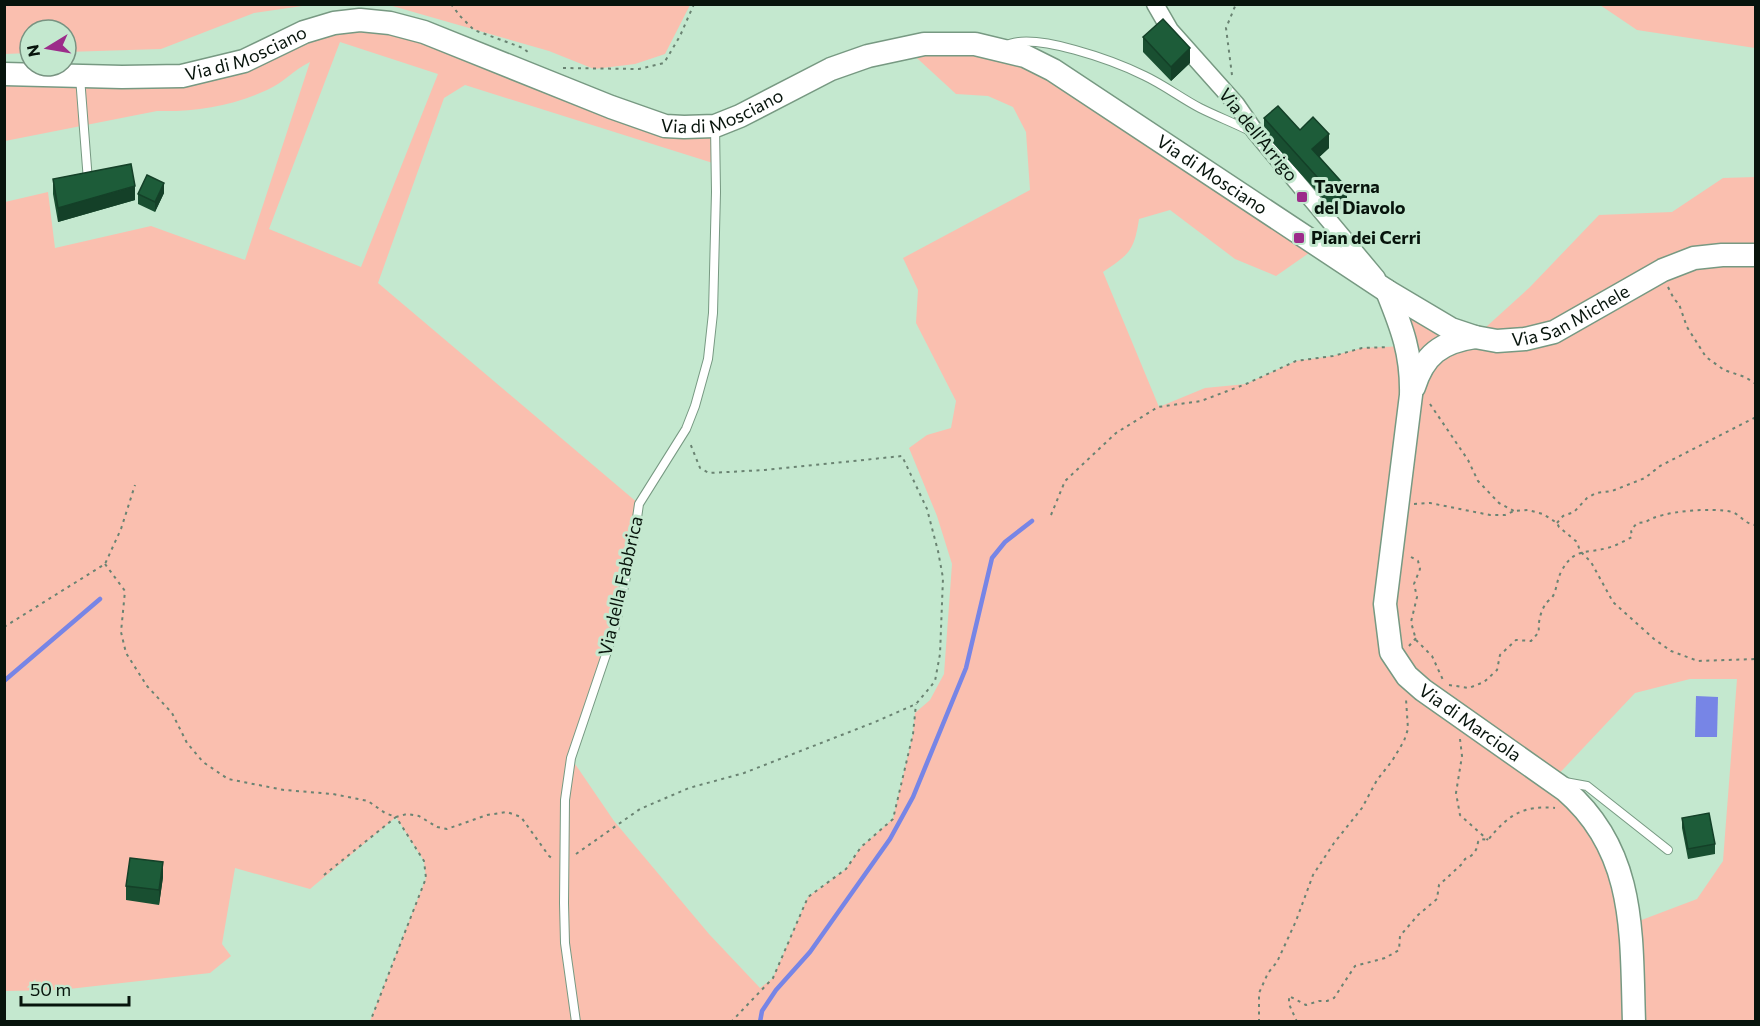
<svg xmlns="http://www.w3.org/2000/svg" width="1760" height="1026" font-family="Commissioner,sans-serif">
<rect width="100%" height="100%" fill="#c4e8cf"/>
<!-- green -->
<path fill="#fabfaf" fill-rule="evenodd" d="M4,5L5,4L309,5L254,13L161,49L66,52V30H30V53L5,54Z
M389,5H690L665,54L635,64L594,69L549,51Z
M1600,5H1755V48L1637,30Z
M360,20L611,107L715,126L716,164L465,85L444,98L378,283L639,504L614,631L571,758L614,821L709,934L760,988L773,978L808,897L846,869L861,847L893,819L913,734L915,713L930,700L944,674L952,564L937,516L909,448L927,435L951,428L956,401L916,323L918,290L903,258L1030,190L1026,132L1013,107L988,96L956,94L906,48L999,50L1319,246L1276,276L1235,259L1170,210L1139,219C1134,252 1129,254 1103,272L1159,407L1205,388L1246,384L1296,361L1333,356L1362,348L1406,346L1387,291L1475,337L1530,287L1599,215L1672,212L1723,178L1755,177V1021H370L426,878L424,861L396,817L310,889L235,868L222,944L231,956L210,973L60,990L5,991V202L48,192L55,248L151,226L245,260L310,62C295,69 283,83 267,90C232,106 195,112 157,111L5,141V74L182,76ZM340,42L438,74L361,267L269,229ZM1690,679H1737L1723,861L1697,899L1631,924L1605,838L1553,780L1635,693Z"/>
<!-- water -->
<path fill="#7785e6" d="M1696,696L1718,697L1717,737H1695Z"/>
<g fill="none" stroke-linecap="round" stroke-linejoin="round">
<!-- stream -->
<path stroke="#7785e6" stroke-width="4.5" d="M4,681L100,599
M760,1022L762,1011L776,990L810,952L890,839L913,797L966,668L992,558L1005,542L1032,521"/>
<!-- lane casing -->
<g stroke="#779982" stroke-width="10">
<path id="lane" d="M1005,46C1032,30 1117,62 1145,76C1164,85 1181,98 1200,108C1216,116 1234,123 1250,131
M80,77L88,181
M1565,782L1587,786L1668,850
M576,1022L565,943L564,903L565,800L571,758L614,631L633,546L639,504L686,429L695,406L708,359L713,313L716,192L715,126"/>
</g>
<!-- street casing -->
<g stroke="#779982" stroke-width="19">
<path id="street" d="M1155,4L1170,30L1236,104L1256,133L1377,278"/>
</g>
<!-- secondary casing -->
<g stroke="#779982" stroke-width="25">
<g id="secondary">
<path id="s1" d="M4,74L122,77L182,76L244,61L304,32L334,23L360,20L390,23L424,32L611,107L665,126L684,127L715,126L740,116L831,69L868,56L924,44H975L1025,56L1053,70L1387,291L1451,329L1475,337L1497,341L1525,339L1554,332L1663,270L1694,258L1722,255H1756"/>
<path id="s2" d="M1387,291C1402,328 1412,354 1411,395L1385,604L1391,652L1407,676L1423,690L1565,790C1637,852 1631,935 1634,1022"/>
<path d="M1414,387C1424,355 1441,342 1475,337"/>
</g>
</g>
<!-- path -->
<path stroke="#6a8372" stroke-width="2" stroke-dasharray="3 4.5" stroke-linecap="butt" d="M451,4L460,16L474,30L523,48L529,53
M563,68L639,69L664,63L680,36L694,4
M1232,75L1226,28L1236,4
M1668,287L1674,299L1679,304L1687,327L1706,357L1724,370L1745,377L1756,384
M1430,404L1468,460L1478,481L1499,503L1514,511
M1414,504L1430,503L1490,515H1505L1514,511L1528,510L1543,514L1557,523L1559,527L1577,542L1580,551L1591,562L1613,602L1654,639L1671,651L1698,661L1756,659
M1051,515L1065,481L1116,433L1158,407L1201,401L1246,384L1296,361L1333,356L1362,348L1389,347
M1557,523L1563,516L1574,512L1587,498L1596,493L1612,491L1645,478L1660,466L1756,417
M1411,557L1418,561L1420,569L1414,584L1417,597L1411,622L1416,640L1432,656L1443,680
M105,564L125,591L121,632L126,653L147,686L172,713L187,743L203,762L228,779L284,790L333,794L368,801L385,813L396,817L407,814L419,816L437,827L447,829L487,815L507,812L521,817L549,856L553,859
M4,627L105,564L121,529L135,485
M1409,646L1416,638
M1449,685L1469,688L1484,682L1497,670L1500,655L1516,640L1531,641L1539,632C1538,623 1540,613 1545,605C1547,601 1552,599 1554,594C1557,587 1557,580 1561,572C1574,547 1586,554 1607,548C1616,546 1624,541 1632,537L1631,530L1637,523L1646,522C1659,511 1715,507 1732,512C1741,515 1744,524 1756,525
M1460,739L1462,756L1456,793L1460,815L1488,840
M576,854L640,809L689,788L744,773L875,722L916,704L927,691L935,681L940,654L943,578L938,551L927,509L902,456L765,470L709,473L700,468L690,443
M324,875L396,817L424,861L426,878L370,1022
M731,1022L773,978L808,897L846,869L861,847L893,819L913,734L916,704
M1259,1022V993L1268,973L1277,962L1296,921L1313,875L1334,843L1362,808L1377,780L1392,761L1404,741L1408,729L1406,699
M1297,1022L1289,1004V996L1306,1005L1319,1001H1327L1334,998L1355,966L1385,958L1399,950L1400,936L1418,915L1437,899L1439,885L1462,864L1465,859C1473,856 1477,851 1478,842L1481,839L1488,840C1508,815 1523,805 1555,808"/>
<!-- lane -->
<use href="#lane" stroke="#fff" stroke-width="8"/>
<!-- street -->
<use href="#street" stroke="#fff" stroke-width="16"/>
<!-- secondary -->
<use href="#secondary" stroke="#fff" stroke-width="22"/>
</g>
<!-- wall -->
<path fill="#194f31" d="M1143,37L1190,63L1171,81L1143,52Z
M1264,118L1329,148L1319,157L1347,203L1336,213L1264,133Z
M53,179L135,200L58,222L53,194Z
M164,193L155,212L138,204V194Z
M1682,818L1715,844V854L1688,859L1682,828Z
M163,877L159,905L126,900V886Z"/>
<!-- shaded-wall -->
<path fill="#144028" d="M1190,48V63L1171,81V67Z
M1329,134V148L1312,164V149Z
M164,183V193L155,212V202Z
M135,186V200L58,222V208Z
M1347,188V203L1336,213V198Z
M163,862V877L159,905V890Z"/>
<!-- building -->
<path fill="#1d5c39" stroke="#144028" stroke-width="1.5" d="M1163,19L1190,48L1171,67L1143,37Z
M1278,106L1300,130L1313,117L1329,134L1312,149L1347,188L1336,198L1264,118Z
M131,164L135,186L58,208L53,179Z
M147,175L164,183L155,202L138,194Z
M1709,813L1715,844L1688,849L1682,818Z
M130,858L163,862L159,890L126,886Z"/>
<!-- markers -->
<g fill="#9c2c8a" stroke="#c4e8cf" stroke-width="2">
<rect x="1296" y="191" width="12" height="12" rx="3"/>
<rect x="1293" y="232" width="12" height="12" rx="3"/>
</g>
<g text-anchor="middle" stroke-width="6" stroke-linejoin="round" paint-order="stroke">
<!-- street labels -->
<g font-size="18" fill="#07140c" stroke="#c4e8cf">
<text dy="6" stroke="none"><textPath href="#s1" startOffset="246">Via di Mosciano</textPath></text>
<text dy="6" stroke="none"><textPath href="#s1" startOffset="750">Via di Mosciano</textPath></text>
<text transform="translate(1258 135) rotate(51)" y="6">Via dell'Arrigo</text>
<text dy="6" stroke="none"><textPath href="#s1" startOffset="1290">Via di Mosciano</textPath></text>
<text dy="6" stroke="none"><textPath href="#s1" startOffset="1701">Via San Michele</textPath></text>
<text transform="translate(621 586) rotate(-77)" y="6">Via della Fabbrica</text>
<text dy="6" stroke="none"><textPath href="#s2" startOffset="474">Via di Marciola</textPath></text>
</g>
<!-- poi labels -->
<g font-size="18" font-weight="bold" fill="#07140c" stroke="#c4e8cf" text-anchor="start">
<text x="1314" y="193">Taverna<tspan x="1314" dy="21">del Diavolo</tspan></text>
<text x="1311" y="244">Pian dei Cerri</text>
</g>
</g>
<!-- border -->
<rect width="1760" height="1026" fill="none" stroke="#07140c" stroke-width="12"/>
<!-- north arrow -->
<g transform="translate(48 48) rotate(259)"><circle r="28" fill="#c4e8cf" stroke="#789381" stroke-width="1.5"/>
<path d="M0-4.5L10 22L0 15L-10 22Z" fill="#9c2c8a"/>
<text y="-9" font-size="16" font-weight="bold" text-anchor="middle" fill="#07140c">N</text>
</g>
<!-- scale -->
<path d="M21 996v9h108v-9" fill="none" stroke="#07140c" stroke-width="3"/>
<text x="30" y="996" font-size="18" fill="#07140c" stroke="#c4e8cf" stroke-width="4.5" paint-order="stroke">50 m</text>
</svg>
